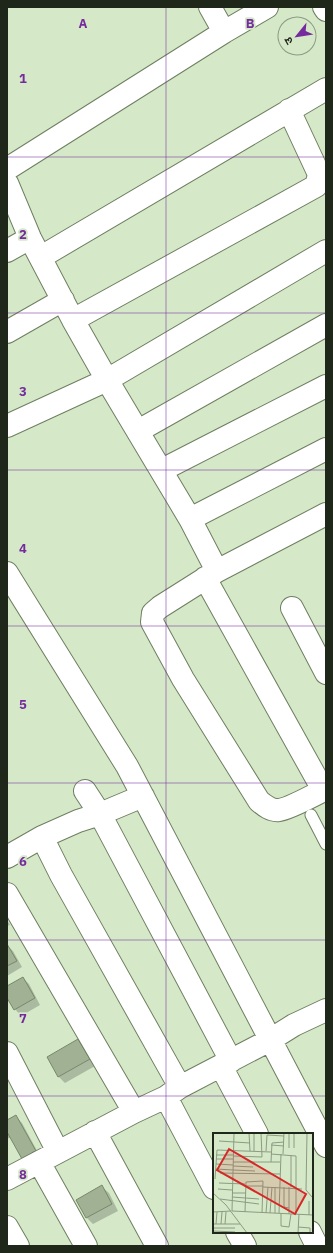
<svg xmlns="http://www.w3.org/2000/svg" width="333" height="1253" font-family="'IBM Plex Sans','Noto Sans Devanagari',sans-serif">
<rect width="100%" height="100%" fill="#d5e9c8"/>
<!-- shadow -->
<path fill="#0003" d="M7,920L10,925L7,926Z
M7,945L13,951L22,967L7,976Z
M23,978L29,984L40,1005L21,1016L15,1009L7,996V987Z
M78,1040L85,1047L95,1066L65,1083L58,1076Z
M15,1116L22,1123L41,1158L29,1165L11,1137L7,1139V1121Z
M102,1187L109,1193L118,1211L93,1224L87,1218Z"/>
<!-- building -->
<path fill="#a0b293" stroke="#78896b" d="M7,944L17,961L7,966Z
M23,977L35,998L14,1010L7,998V986Z
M78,1039L90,1059L58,1077L47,1057Z
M16,1115L36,1151L22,1159L7,1132V1120Z
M102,1185L112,1204L86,1218L76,1200Z"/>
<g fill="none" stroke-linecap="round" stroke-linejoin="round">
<!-- lane casing -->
<g stroke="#6e7f61" stroke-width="13">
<path id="lane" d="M311,815L326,844"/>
</g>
<!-- street casing -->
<g stroke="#6e7f61" stroke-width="24">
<path id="street" d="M210,7L224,32
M324,7L326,10
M7,169L224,32L267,7
M7,183L30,238L73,320L107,380L190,519L217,571
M7,251L30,238
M41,257L326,89
M73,320L316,186L319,175L317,170L289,110
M7,332L63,300
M7,426L107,380L326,251
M138,431L326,325
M162,470L326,386
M326,514L217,571L160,607L153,613L152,622L183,679L259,801C265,806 271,811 279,810C289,809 316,794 326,789
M190,519L326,449
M7,573L127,766L326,1146
M205,578L323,790
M292,608L326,673
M85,791L100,814L231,1061
M42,837L61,875L180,1087
M7,857L42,837L78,821L100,814L143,796
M7,894L134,1112
M7,1053L58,1152
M221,1066L257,1134
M166,1097L214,1188
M95,1132L157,1246
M39,1162L86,1246
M7,1179L134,1112L166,1097L180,1087L270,1040L294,1025L326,1010
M7,1227L18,1246
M237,1232L245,1246
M310,1232L317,1246"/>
</g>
<!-- lane -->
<use href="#lane" stroke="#fff" stroke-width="11"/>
<!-- street -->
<use href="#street" stroke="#fff" stroke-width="22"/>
</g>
<!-- grid -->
<path fill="none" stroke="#752b9e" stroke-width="1" stroke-opacity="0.55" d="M166,7V1246M7,157H326M7,313H326M7,470H326M7,626H326M7,783H326M7,940H326M7,1096H326"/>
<!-- overview -->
<g transform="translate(213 1133)">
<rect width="100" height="100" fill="#d5e9c8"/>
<path fill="none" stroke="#8c9b82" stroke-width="1" d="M21,0L19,78L100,82M36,0L37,18M76,0V15M94,0L93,57L99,64M6,8L37,10M58,12L71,13M81,15V0M41,18V0M53,18L54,2L71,3M58,21L83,23V81M70,21L71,0M3,22H20M78,22V54M20,23L49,24L48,0M3,26H20M20,29H58M67,29H58L59,10L71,9M3,31L20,32M20,33L40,34M3,36L20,37M20,37L42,38M7,40L67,41M2,46L4,17L58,19M6,50L32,51M33,53H50M50,54L89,56M71,54V74L76,75M76,54V81M5,56L19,57M0,60L13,72L34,100M19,60H33M19,64L46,66M7,66L46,71M96,68V82M0,79L18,78M32,79L33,49L50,48L49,80M53,80L55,54M57,80L59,54M62,80V54M66,80L68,21M68,80V93L76,94L78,81M100,82V52M0,91H27M3,91L4,79M8,91L9,79M12,91L13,79M85,94L97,95V100M0,95H22M0,98L22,99M85,100L86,81"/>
<path fill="#d62828" fill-opacity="0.15" stroke="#d62828" stroke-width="2" d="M16,16L93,61L82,81L4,37Z"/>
<rect width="100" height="100" fill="none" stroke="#1f261a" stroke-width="2"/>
</g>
<g font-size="13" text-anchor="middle" font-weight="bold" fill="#752b9e" stroke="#d5e9c8" stroke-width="3.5" stroke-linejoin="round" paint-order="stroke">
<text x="83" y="28">A</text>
<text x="250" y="28">B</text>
<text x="23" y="83">1</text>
<text x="23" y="239">2</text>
<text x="23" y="396">3</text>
<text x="23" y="553">4</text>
<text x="23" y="709">5</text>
<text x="23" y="866">6</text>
<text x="23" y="1023">7</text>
<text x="23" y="1179">8</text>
</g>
<!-- border -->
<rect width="333" height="1253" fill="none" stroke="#1f261a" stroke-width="16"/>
<!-- north arrow -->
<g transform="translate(297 36) rotate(240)"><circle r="19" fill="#d5e9c8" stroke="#8c9b82"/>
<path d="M0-3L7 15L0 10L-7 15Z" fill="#752b9e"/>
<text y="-6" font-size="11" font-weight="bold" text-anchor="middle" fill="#1f261a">उ</text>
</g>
</svg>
